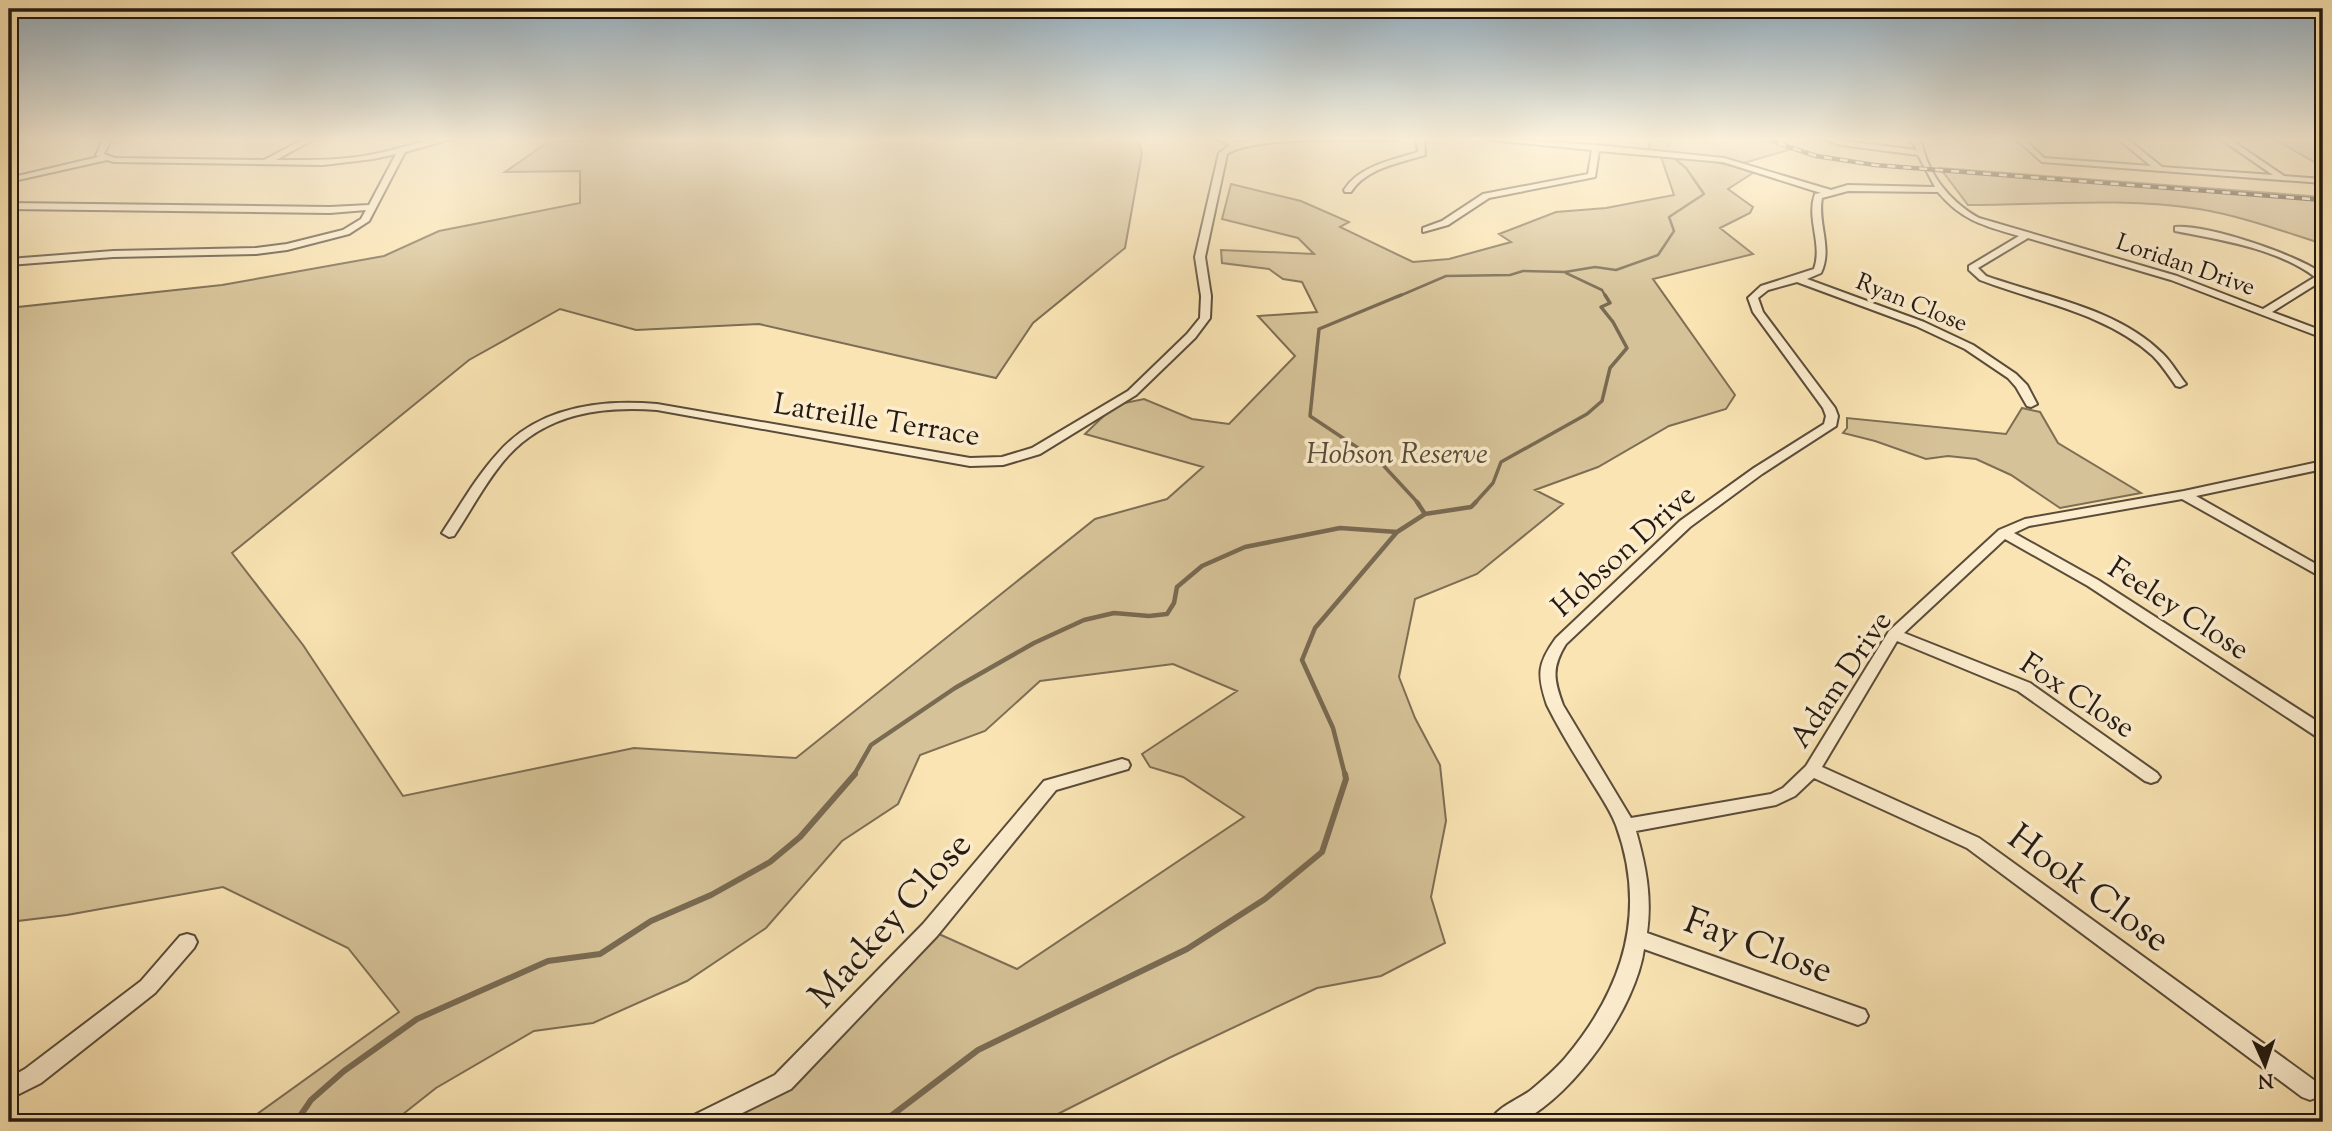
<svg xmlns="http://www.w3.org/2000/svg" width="2332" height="1131" font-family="'Sorts Mill Goudy',serif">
<rect width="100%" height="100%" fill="#fae4b3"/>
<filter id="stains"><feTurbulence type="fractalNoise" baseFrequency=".00286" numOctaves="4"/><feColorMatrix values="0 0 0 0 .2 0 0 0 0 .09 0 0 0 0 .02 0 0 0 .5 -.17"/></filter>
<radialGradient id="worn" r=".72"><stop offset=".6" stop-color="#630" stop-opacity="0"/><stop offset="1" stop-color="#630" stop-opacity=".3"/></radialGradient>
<!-- green -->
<path fill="#d6c298" stroke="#7d6e55" stroke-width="2" d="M652,138H1137L1142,153L1125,248L1033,323L996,378L759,324L636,330L560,309L469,360L232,553L303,645L403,796L634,748L796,758L1095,519L1167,499L1203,467L1085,434L1115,405L1144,399L1192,419L1229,424L1295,356L1258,316L1317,312L1302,282L1283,279L1269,269L1222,263L1221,250L1314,254L1298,238L1222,219L1231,184L1301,201L1349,222L1340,227L1413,262L1449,259L1511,242L1499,234L1556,212L1606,208L1674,195L1661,157L1705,160L1756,171L1728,189L1753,207L1750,213L1720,228L1753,254L1653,279L1735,395L1726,409L1669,426L1598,467L1535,490L1563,504L1477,574L1415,599L1399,677L1415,718L1440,765L1446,821L1431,897L1445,943L1381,976L1317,988L1169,1058L1042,1122H702L783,1082L930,930L1017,969L1244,817L1183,777L1150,767L1142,754L1237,691L1173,664L1040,681L985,731L920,755L898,804L842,841L766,928L687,981L593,1023L534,1031L436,1088L393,1122H246L399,1012L348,948L223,887L67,915L9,922V308L222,285L384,256L439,231L580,203V171L505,172L548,142Z
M1649,138H1766L1792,149L1740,164L1649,151Z
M2272,138H2323V167Z
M1940,168L2323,197V244C2282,231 2241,216 2199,209C2125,197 2043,205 1968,205Z
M2022,408L2040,412L2058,443L2141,493L2060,508L2011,475L1976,459L1948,456L1926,459L1875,441L1843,433L1847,428V418L2006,434Z"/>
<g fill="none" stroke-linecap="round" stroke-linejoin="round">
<!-- stream-far3 -->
<path stroke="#796a52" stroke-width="2.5" d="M1668,147L1670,138
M1566,273L1602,290L1606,297
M1397,297L1446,276L1510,275L1523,271L1565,272L1595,267L1616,270L1658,255L1674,231L1669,217L1704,194L1686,168L1674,158"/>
<!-- stream-far2 -->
<path stroke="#796a52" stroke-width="3.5" d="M1401,295L1319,329L1310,416L1382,464L1419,504
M1474,504L1493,483L1501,462L1587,414L1602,401L1610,368L1627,348L1613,322L1601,307L1610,303L1605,295"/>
<!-- stream-far1 -->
<path stroke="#796a52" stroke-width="4.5" d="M1425,514L1471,507L1476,502
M854,775L871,745L955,688L1034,643L1084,620L1114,613L1149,616L1167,614L1174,603L1177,587L1202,566L1245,547L1340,528L1397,532L1425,514L1417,502
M1345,775L1333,728L1302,660L1315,628L1397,532"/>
<!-- stream -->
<path stroke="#796a52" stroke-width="6" d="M296,1122L311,1100L344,1071L417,1019L548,961L600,954L651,921L711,895L770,862L800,837L855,774
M883,1122L978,1050L1187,949L1265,899L1322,852L1346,779L1345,774"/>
<!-- minor casing -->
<g stroke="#5a4c3a" stroke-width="4">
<path id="minor" d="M104,138H112L104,154L115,158L264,160L306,138H316L276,160C309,160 342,161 374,154C401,149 427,138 455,138L405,152L369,221L349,234L287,250L256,254L113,257L9,265V259L113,251L256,248L287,244L343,230L361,219L366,210L330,213L9,209V203L330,207L369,205L396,154L373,159L323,165L114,162L107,160L9,182V178L98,157L96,155Z
M1215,138H1226L1237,143L1276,138H1402L1398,140C1358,141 1257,135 1227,154L1205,257L1211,296L1210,318L1195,338L1136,395L1040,454L1003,465L970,466L657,410C603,406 547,413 508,456C487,479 472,509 454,536L449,537L442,533C460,506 476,477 498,453C538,407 600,399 657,404L970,458L1002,457L1032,448L1128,391L1187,334L1200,318L1201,296L1195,257L1219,153L1230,145Z
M1416,138H1424L1425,155C1400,163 1366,168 1351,192H1345L1344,190C1359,166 1392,160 1418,152Z
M1487,138L1596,145L1724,158L1831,190L1848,185L1935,187L1918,155L1841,145L1820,138L1917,150L1910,138H1918C1924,146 1924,155 1928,163C1938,186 1957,206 1979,218L2177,276L2263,309L2315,277C2276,248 2221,240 2175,231V227C2207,224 2297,255 2323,274V280L2272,312L2323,331V338L2171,280L2028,238L1978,268L1986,276C2044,297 2118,308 2163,354C2172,363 2178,374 2186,384L2180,387L2176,386C2169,376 2162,365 2153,356C2106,313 2037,302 1980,280L1969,270V266L2019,236C1985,226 1962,221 1938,192L1848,191L1822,198C1817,223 1833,248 1821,273L1807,279L1924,322L1973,345L2016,374L2027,385L2037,404L2031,407L2027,406L2016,387L2008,378L1965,349L1916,326L1797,282L1768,290L1758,298L1763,312L1835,408L1838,416L1836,426L1762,474L1690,527L1566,644C1551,668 1554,680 1563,705L1631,818L1771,794L1783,788L1806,766L1889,631L1999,530L2025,519L2184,491L2323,461V469L2196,496L2323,568V578L2182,499L2029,526L2014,533L2098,580L2323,725V739L2317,737L2088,586L2005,539L1904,633L2030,683L2157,773L2160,777L2157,781L2151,783L2145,781L2018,691L1897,641L1822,767L1979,838L2318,1083L2321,1090L2318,1097L2310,1100L2302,1097L1967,848L1814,778L1795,796L1776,805L1636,831C1646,866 1652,897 1647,933L1865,1010L1868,1016L1865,1022L1858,1025L1644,949C1636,1007 1575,1094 1522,1121C1514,1125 1499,1122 1490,1122C1496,1107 1518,1100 1531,1090C1543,1080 1556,1069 1566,1057C1623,989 1648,912 1616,825C1609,807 1597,791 1587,774C1573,752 1559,729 1547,705C1537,675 1537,664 1556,638L1680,521L1754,468L1824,424L1826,416L1823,408L1753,312L1748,298L1761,286L1814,269C1823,244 1806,219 1815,194L1821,193L1723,162L1599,151L1595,177L1489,198L1448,225L1423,232V228L1442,221L1483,194L1588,174L1592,150L1491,140Z
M2015,138H2023L2044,158L2151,166L2117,138H2126L2162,167L2273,175L2219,138H2228L2284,176L2323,179V183L2042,162Z
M1122,759L1128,761L1130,765L1128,769L1056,790L937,936L791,1089L724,1122H691L694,1115L775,1075L923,924L1044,781Z
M187,934L194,936L197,942L194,948L155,993L41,1083L9,1099V1078L25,1069L141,981L180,936Z"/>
</g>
<!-- minor -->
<use href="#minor" fill="#fcedce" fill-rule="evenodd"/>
<!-- rail casing -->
<g stroke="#241a12" stroke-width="4.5">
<path id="rail" d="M1763,138L1816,156L1875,165L2323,200"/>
</g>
<!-- rail -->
<use href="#rail" stroke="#fcedce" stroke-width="2.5" stroke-dasharray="8" stroke-linecap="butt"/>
</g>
<!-- sky -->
<linearGradient id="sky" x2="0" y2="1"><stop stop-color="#92acbd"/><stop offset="0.47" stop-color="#fdf3dd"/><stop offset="1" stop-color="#fdf3dd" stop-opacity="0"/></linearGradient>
<rect width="2332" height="296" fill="url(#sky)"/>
<g text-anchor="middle" stroke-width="7" stroke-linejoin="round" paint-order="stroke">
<!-- far-street labels -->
<g font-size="24" fill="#241a12" stroke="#fcedce">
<text transform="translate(2186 264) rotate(19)" y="8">Loridan Drive</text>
<text transform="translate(1912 302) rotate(22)" y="8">Ryan Close</text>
</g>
<!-- street labels -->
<g font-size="30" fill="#241a12" stroke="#fcedce">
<text transform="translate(877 419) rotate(9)" y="10">Latreille Terrace</text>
<text transform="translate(1623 550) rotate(-42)" y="10">Hobson Drive</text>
<text transform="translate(2179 608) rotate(33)" y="10">Feeley Close</text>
<text transform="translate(1840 679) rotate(-56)" y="10">Adam Drive</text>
<text transform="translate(2078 695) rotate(33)" y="10">Fox Close</text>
</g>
<!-- park labels -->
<g font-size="30" font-style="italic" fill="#594c3a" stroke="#fcedce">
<text x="1397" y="463">Hobson Reserve</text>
</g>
<!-- near-street labels -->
<g font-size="37" fill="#241a12" stroke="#fcedce">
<text transform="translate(2090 887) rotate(36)" y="13">Hook Close</text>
<text transform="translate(889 919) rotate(-48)" y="13">Mackey Close</text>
<text transform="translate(1759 944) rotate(20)" y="13">Fay Close</text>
</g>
</g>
<!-- margin -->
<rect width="2332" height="1131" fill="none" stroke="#fae4b3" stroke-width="35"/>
<rect x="10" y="10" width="2311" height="1110" fill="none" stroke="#241a12" stroke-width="3.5"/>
<rect x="18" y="18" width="2297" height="1096" fill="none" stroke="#241a12" stroke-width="2"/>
<!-- north arrow -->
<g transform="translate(2265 1065) rotate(177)" stroke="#fcedce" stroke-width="5" paint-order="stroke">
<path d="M0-5L12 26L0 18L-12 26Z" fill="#241a12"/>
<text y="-10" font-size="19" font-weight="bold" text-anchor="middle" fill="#241a12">N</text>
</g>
<rect width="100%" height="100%" filter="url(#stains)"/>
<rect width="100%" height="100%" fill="url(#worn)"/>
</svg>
